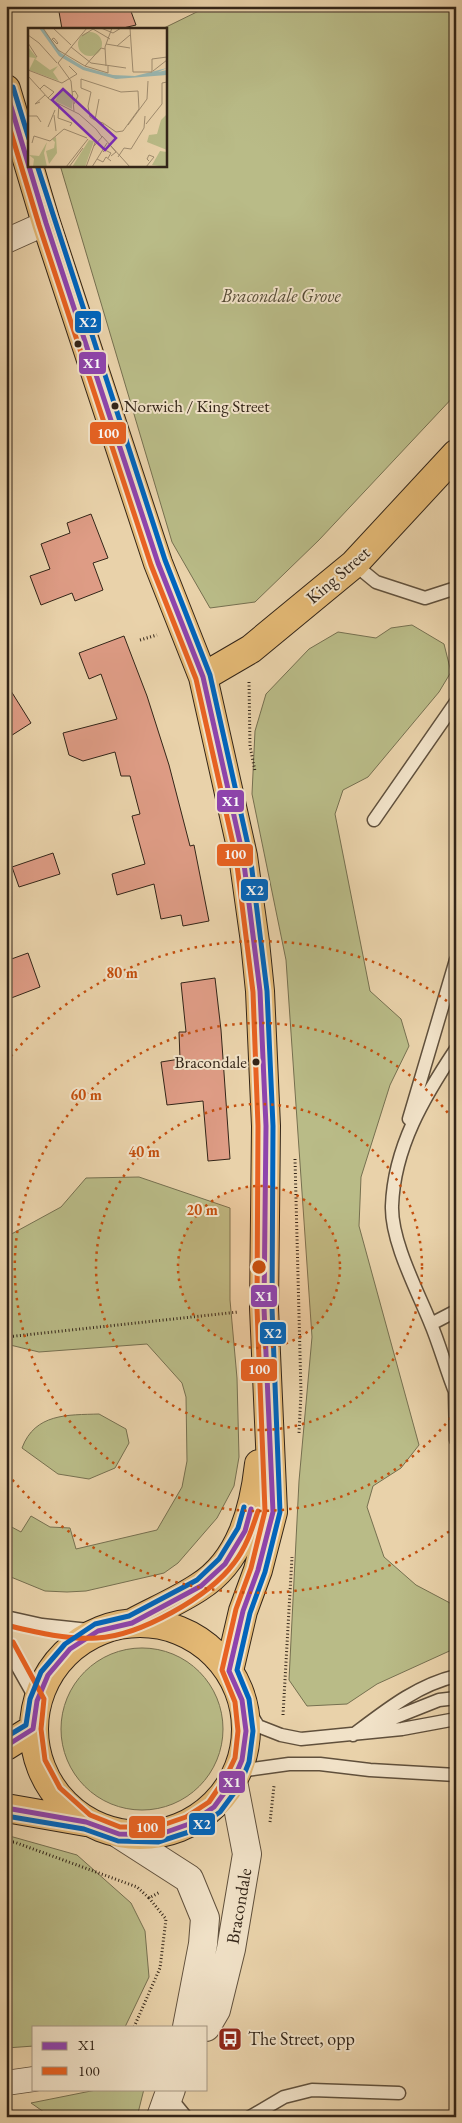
<svg xmlns="http://www.w3.org/2000/svg" width="462" height="2123" font-family="'EB Garamond',serif">
<rect width="100%" height="100%" fill="#e9d2aa"/>
<filter id="stains"><feTurbulence type="fractalNoise" baseFrequency=".004" numOctaves="4"/><feColorMatrix values="0 0 0 0 .2 0 0 0 0 .09 0 0 0 0 .02 0 0 0 .5 -.17"/></filter>
<radialGradient id="worn" r=".72"><stop offset=".6" stop-color="#630" stop-opacity="0"/><stop offset="1" stop-color="#630" stop-opacity=".3"/></radialGradient>
<!-- green -->
<path fill="#b9bb87" stroke="#767050" d="M209,6H456V394L319,540L255,602L210,608L172,542L60,165H165V29H162Z
M412,625L444,644L451,672L439,692L368,777L343,790L335,814L370,991L401,1019L409,1046L390,1085L361,1177L359,1226L419,1445L401,1468L373,1486L367,1507L384,1557L416,1585L450,1603L456,1612V1648L377,1684L347,1704L307,1706L289,1680L299,1481L312,1337L286,960L252,794L255,731L266,694L309,649L338,632L376,638L391,628Z
M139,1177L230,1208V1300L237,1378L239,1457L234,1486L217,1518L178,1563L164,1573L86,1591L67,1592L45,1591L6,1575V1524L21,1532L31,1516L50,1527L70,1528L76,1549L157,1530L182,1487L187,1461L186,1397L182,1383L147,1344L39,1352L6,1344V1237L61,1207L86,1178Z
M99,1414L126,1429L129,1443L115,1468L89,1479L58,1474L22,1448C35,1413 68,1415 99,1414Z
M61 1729a81 81 0 1 1 162 0a81 81 0 1 1-162 0Z
M6,1835L77,1855L131,1903L145,1931L149,1977L125,2027H34V2046L6,2048Z
M101,2089H144L137,2117H51L31,2103Z"/>
<!-- building -->
<path fill="#de9c85" stroke="#332518" d="M58,6H129L136,25L119,29H62Z
M91,514L108,558L93,563L103,590L75,601L72,593L41,605L30,576L50,569L41,544L70,533L67,523Z
M124,636L147,696L169,765L190,846L194,845L209,921L183,926L181,915L161,919L154,884L117,895L112,874L145,864L132,816L140,814L130,776H121L115,752L83,761L69,755L63,733L117,719L101,674L89,679L79,653Z
M6,683L31,723L6,739Z
M53,853L60,874L19,887L12,867Z
M28,953L40,987L6,1000V961Z
M215,978L221,1030L230,1159L208,1161L203,1101L167,1105L161,1062L180,1059L179,1032H186L181,983Z"/>
<g fill="none" stroke-linecap="round" stroke-linejoin="round">
<!-- service casing -->
<g stroke="#60503c" stroke-width="15">
<path id="service" d="M354,564L376,582L425,598L456,588
M374,820L456,702
M456,1049C424,1097 394,1147 392,1206C391,1241 417,1290 430,1322C440,1345 446,1370 456,1394
M409,1119L456,960
M431,1324L456,1311
M455,1393L456,1440
M6,1617L42,1625L98,1631
M6,1646L37,1701
M242,1700L258,1726L281,1735L301,1739L402,1729L456,1719
M371,1727L439,1700L456,1698
M353,1735C385,1711 417,1685 456,1676
M239,1771L289,1764H320L370,1770L456,1775
M168,2095L186,2117
M250,2117L284,2097L312,2090L399,2093"/>
</g>
<!-- minor casing -->
<g stroke="#60503c" stroke-width="26">
<path id="minor" d="M6,241L46,223
M6,2083L34,2079"/>
</g>
<!-- tertiary casing -->
<g stroke="#60503c" stroke-width="30">
<path id="tertiary" d="M119,1834L189,1879L205,1918L203,1944L187,2027
M206,2027L216,2010L231,1949L247,1854L233,1781
M161,2117L171,2089"/>
</g>
<!-- primary casing -->
<g stroke="#332518" stroke-width="30">
<path id="primary" d="M6,89L46,223L158,563L203,677L243,856L255,942L260,991L266,1126L264,1308L273,1512L258,1570L243,1611L229,1671
M203,677L251,649L354,564L456,454
M132,1623C154,1611 178,1601 199,1587C241,1561 254,1509 259,1464
M34 1729a106 106 0 1 1 212 0a106 106 0 1 1-212 0Z
M6,1746L33,1729
M6,1808L86,1822"/>
</g>
<!-- path -->
<path stroke="#332518" stroke-width="3" stroke-dasharray="1 2.5" stroke-linecap="butt" d="M140,640L157,635
M249,682L250,746L255,771
M295,1159L301,1393L299,1433
M6,1337L238,1312
M283,1715L292,1557
M270,1822L274,1786
M6,1842H14L137,1887L149,1898
M134,2027L160,1968L166,1919L149,1898L160,1892"/>
<!-- service -->
<use href="#service" stroke="#f1e2c8" stroke-width="12"/>
<!-- minor -->
<use href="#minor" stroke="#f1e2c8" stroke-width="24"/>
<!-- tertiary -->
<use href="#tertiary" stroke="#f1e2c8" stroke-width="28"/>
<!-- primary -->
<use href="#primary" stroke="#e4b975" stroke-width="28"/>
<!-- bus-1 casing -->
<g stroke="#f1e2c8" stroke-width="9">
<path id="bus-1" d="M6,90L46,223L158,563L203,677L243,856L260,991L266,1126L264,1308L273,1512L258,1570L243,1611L229,1671L242,1700L246,1731L242,1760L233,1781L214,1807L189,1824L158,1835L119,1834L86,1822L6,1808
M6,1746L33,1729L37,1701L48,1675L70,1649L98,1631L132,1623L201,1586L225,1564L245,1531L251,1509"/>
</g>
<!-- bus-2 casing -->
<g stroke="#f1e2c8" stroke-width="9">
<path id="bus-2" d="M6,116L39,225L151,565L196,679L236,857L253,992L258,1126L257,1308L265,1511L251,1568L236,1609L222,1670L235,1702L238,1731L235,1758L226,1777L209,1802L186,1817L157,1827H120L90,1815L60,1788L45,1760L41,1729L44,1699L13,1642
M6,1625C35,1632 66,1640 97,1638C139,1636 209,1597 234,1563C246,1548 252,1529 258,1511"/>
</g>
<!-- bus-3 casing -->
<g stroke="#f1e2c8" stroke-width="9">
<path id="bus-3" d="M13,87L29,139
M6,1737L26,1725L30,1699L41,1672L65,1644L95,1624L129,1616L197,1580L219,1559L238,1528L244,1507
M6,1816L84,1829L118,1841L158,1842L192,1831L220,1812L240,1785L249,1762L253,1731L249,1699L237,1670L250,1613L265,1572L280,1512L272,1308L273,1126L267,991L250,854L210,675L165,560L37,165"/>
</g>
<!-- bus-1 -->
<use href="#bus-1" stroke="#8e44ad" stroke-width="5"/>
<!-- bus-2 -->
<use href="#bus-2" stroke="#e86222" stroke-width="5"/>
<!-- bus-3 -->
<use href="#bus-3" stroke="#0065bd" stroke-width="5"/>
</g>
<!-- distance rings -->
<circle cx="259" cy="1267" r="81" fill="#c44f0e" fill-opacity=".12"/>
<g fill="none" stroke="#c44f0e" stroke-width="2.5" stroke-dasharray="2.5 5">
<circle cx="259" cy="1267" r="81"/>
<circle cx="259" cy="1267" r="163"/>
<path d="M455 1412A244 244 0 1 1 455 1122"/>
<path d="M455 1527A325 325 0 0 1 6 1472M6 1062A325 325 0 0 1 455 1007"/>
</g>
<!-- icons -->
<defs>
<g id="bus-square" transform="scale(1.25)"><rect x="-9" y="-9" width="18" height="18" rx="4" fill="#8f2418" stroke="#f1e2c8"/><path d="M-5-6H5V4H4V6H2V4H-2V6H-4V4H-5ZM-3.5-4V0h7V-4ZM-3.5 1.2v1.5H-2V1.2ZM2 1.2v1.5H3.5V1.2Z" fill="#fff"/></g>
</defs>
<g fill-rule="evenodd">
<use href="#bus-square" x="230" y="2039"/>
</g>
<!-- markers -->
<g fill="#332518" stroke="#f1e2c8" stroke-width="2">
<circle cx="78" cy="344" r="4.5"/>
<circle cx="115" cy="406" r="4.5"/>
<circle cx="256" cy="1062" r="4.5"/>
</g>
<g text-anchor="middle" stroke-width="4" stroke-linejoin="round" paint-order="stroke">
<!-- bus labels -->
<g font-size="17" fill="#332518" stroke="#f1e2c8" text-anchor="start">
<text x="124" y="412">Norwich / King Street</text>
<text x="247" y="1068" text-anchor="end">Bracondale</text>
</g>
<!-- park labels -->
<g font-size="18" font-style="italic" fill="#544a34" stroke="#f1e2c8">
<text x="281" y="302">Bracondale Grove</text>
</g>
<!-- street labels -->
<g font-size="18" fill="#332518" stroke="#f1e2c8">
<text transform="translate(338 575) rotate(-41)" y="6">King Street</text>
<text transform="translate(239 1906) rotate(-80)" y="6">Bracondale</text>
</g>
<!-- poi labels -->
<g font-size="18" fill="#332518" stroke="#f1e2c8" text-anchor="start">
<text x="248" y="2045">The Street, opp</text>
</g>
</g>
<!-- overview -->
<g transform="translate(28 28)">
<rect width="139" height="139" fill="#e9d2aa"/>
<path d="M50 16a12 12 0 1 1 24 0a12 12 0 1 1-24 0ZM1,20L9,30L7,31L22,42L30,38L25,44L31,53L1,42L7,30L0,29ZM35,60L44,67V81L27,73ZM139,86V122L119,114L121,107L129,106L133,92ZM28,109L29,125L21,136L18,123L26,120L27,114L24,111ZM61,112L66,113L57,139H44ZM19,114L16,125L19,139H5L6,131L1,127L11,128ZM132,123L139,124V139L124,137Z" fill="#b9bb87"/>
<path d="M11,0H15L33,25L56,39L85,47L107,48L139,40L130,44L139,42V47L88,51L55,42L31,28Z" fill="#99b6b0"/>
<path fill="none" stroke="#a08d70" stroke-width="1" d="M15,0L30,22L57,38M25,0L43,17M73,0L85,5L93,0M102,0L105,44H124V31L139,29M0,7L11,15L29,35M54,8L65,1L82,11M26,10L30,15L29,16L24,11ZM0,15L9,29M78,16L102,20M89,18L102,7M43,19L63,35L98,40M77,21L73,20L57,38L80,45V38M78,38L77,19L84,0M0,42L34,55L49,46L41,38M125,43L139,32M0,48L21,71L51,86L68,101L74,109L66,118M12,61L16,57L26,64L20,70M44,64L47,63L50,68L46,76M12,74L7,76L17,67M31,76L30,90L44,95L42,98M46,83L43,53L30,35L59,0M26,87L28,103M0,88H9L13,94M67,92L71,71M69,93L75,95L88,104L95,103L111,81L110,63L93,64L53,51V60L63,64L60,78L62,89L65,91L76,97M118,96L134,76V55L139,54M100,97L119,71L120,53M20,99L27,82M74,108L102,139M4,115L6,108L22,113L36,101L59,110M82,117L88,124L83,128M75,124L77,122L83,125L80,130M90,129L96,120L103,121L116,100L117,88M69,131L75,134L78,129L83,133M38,139L60,111M41,139L55,120M58,139L68,112M64,139L79,115M118,139L126,129L121,127L119,131L121,133"/>
<path fill="#7b2cbf" fill-opacity="0.15" stroke="#7b2cbf" stroke-width="2.5" d="M35,61L88,110L77,122L24,72Z"/>
<rect width="139" height="139" fill="none" stroke="#332518" stroke-width="2.5"/>
</g>
<circle cx="259" cy="1267" r="8" fill="#c44f0e" stroke="#f1e2c8" stroke-width="2.5"/>
<g font-size="15" text-anchor="middle" font-weight="bold" fill="#c44f0e" stroke="#f1e2c8" stroke-width="4" stroke-linejoin="round" paint-order="stroke">
<text x="122" y="978">80 m</text>
<text x="86" y="1100">60 m</text>
<text x="144" y="1157">40 m</text>
<text x="202" y="1215">20 m</text>
</g>
<g stroke="#f1e2c8" stroke-width="2">
<rect x="74" y="310" width="28" height="24" rx="5" fill="#0065bd"/>
<rect x="78" y="351" width="29" height="24" rx="5" fill="#8e44ad"/>
<rect x="89" y="421" width="38" height="24" rx="5" fill="#e86222"/>
<rect x="216" y="789" width="29" height="24" rx="5" fill="#8e44ad"/>
<rect x="216" y="843" width="38" height="24" rx="5" fill="#e86222"/>
<rect x="240" y="878" width="29" height="24" rx="5" fill="#0065bd"/>
<rect x="250" y="1284" width="28" height="24" rx="5" fill="#8e44ad"/>
<rect x="259" y="1321" width="28" height="24" rx="5" fill="#0065bd"/>
<rect x="240" y="1358" width="38" height="24" rx="5" fill="#e86222"/>
<rect x="218" y="1770" width="28" height="24" rx="5" fill="#8e44ad"/>
<rect x="188" y="1812" width="28" height="24" rx="5" fill="#0065bd"/>
<rect x="128" y="1815" width="38" height="24" rx="5" fill="#e86222"/>
</g>
<g font-size="14" text-anchor="middle" font-weight="bold" fill="#fff">
<text x="88" y="327">X2</text>
<text x="92" y="368">X1</text>
<text x="108" y="438">100</text>
<text x="231" y="806">X1</text>
<text x="235" y="859">100</text>
<text x="255" y="895">X2</text>
<text x="264" y="1301">X1</text>
<text x="273" y="1338">X2</text>
<text x="259" y="1374">100</text>
<text x="232" y="1787">X1</text>
<text x="202" y="1829">X2</text>
<text x="147" y="1832">100</text>
</g>
<!-- margin -->
<rect width="462" height="2123" fill="none" stroke="#e9d2aa" stroke-width="25"/>
<rect x="8" y="8" width="447" height="2108" fill="none" stroke="#332518" stroke-width="2.5"/>
<rect x="12" y="12" width="437" height="2098" fill="none" stroke="#332518"/>
<!-- legend -->
<rect x="32" y="2026" width="175" height="65" fill="#f1e2c8" stroke="#a59682"/>
<rect x="42" y="2042" width="25" height="8" fill="#8e44ad" stroke="#a59682"/>
<text x="78" y="2050" font-size="15" fill="#332518">X1</text>
<rect x="42" y="2067" width="25" height="8" fill="#e86222" stroke="#a59682"/>
<text x="78" y="2076" font-size="15" fill="#332518">100</text>
<rect width="100%" height="100%" filter="url(#stains)"/>
<rect width="100%" height="100%" fill="url(#worn)"/>
</svg>
